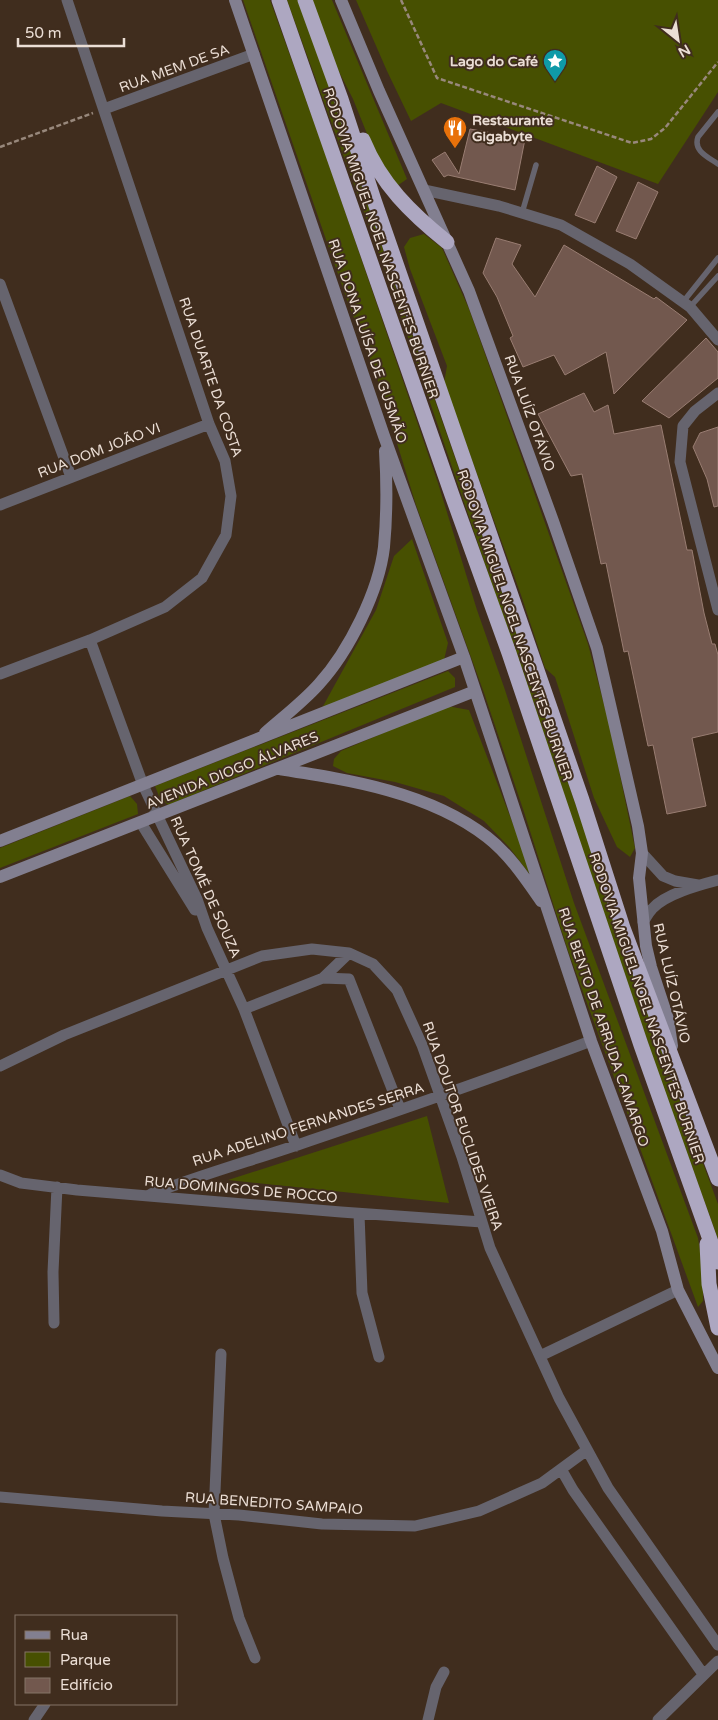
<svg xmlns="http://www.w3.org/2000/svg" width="718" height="1720" font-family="'Varela Round',sans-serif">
<rect width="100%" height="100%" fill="#402d1e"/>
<!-- green -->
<path fill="#475001" d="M243,0H270L324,150L438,483L477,610L505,690L574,903L698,1238L703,1271V1301L698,1307L568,951L524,812L484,693L416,505L376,375L347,300Z
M287,0H298L358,165L385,257L665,1061L718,1204V1239L662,1084L386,273Z
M311,0H332L407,179L394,188L374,151L353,99L333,60Z
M356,0H718V92L658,184L441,103L411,121L387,71Z
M424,234L442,248L469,309L588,644L610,727L635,848L630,857L617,847L594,798L555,677L545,668L521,595L444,383L447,366L410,269L404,247L410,238Z
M412,539L448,643L444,660L322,708L376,610L394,556Z
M448,671L455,678V687L168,805L159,796L155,786Z
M447,706L469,710L535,881L509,847L484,821L444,796L395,782L347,773L333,766L334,759L341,751Z
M130,796L137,804L138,814L0,868V848Z
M427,1116L449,1203L228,1180Z"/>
<!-- building -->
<path fill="#72584e" stroke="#997d72" d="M470,129L525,139L515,190L448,175L444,177L432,160L445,152L459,174Z
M597,166L617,177L595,223L575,215Z
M638,182L658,192L636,239L616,231Z
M496,238L521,245L512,264L535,297L564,245L654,299L656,297L687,320L614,394L606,352L565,375L554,355L523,367L510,338L513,336L497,297L483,273Z
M706,338L718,352V378L669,418L642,401Z
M584,393L594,412L608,405L614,434L661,425L687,550H692L704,613L712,644H715L718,655V732L692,738L706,806L667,814L653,745L648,746L628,651L624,652L606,563L601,564L582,474L571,476L538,414Z
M718,427V506L714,507L707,479L693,447L700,433Z"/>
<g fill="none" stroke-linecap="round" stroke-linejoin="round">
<!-- path -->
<path stroke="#98887c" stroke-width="2.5" stroke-dasharray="5 2.5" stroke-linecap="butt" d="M401,0L437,78L632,143L651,139L665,128L718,62
M0,147L93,113"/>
<!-- lane -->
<path stroke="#66646e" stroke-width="5.5" d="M718,112L698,137C693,151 708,157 718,164
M522,213L536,165
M683,302L718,258
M690,307L718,276"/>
<!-- street -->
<path stroke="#66646e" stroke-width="11" d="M104,109L254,54
M424,190L499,206L561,225L630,264L690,307L718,340
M0,284L71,477
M718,393L695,411L683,426L680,462L718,610
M0,505L209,424
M90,640L143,785L197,899L207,928L244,1009L296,1146
M0,674L90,640L165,607L202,578L226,535L231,496L225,461L209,424L67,0
M141,823L195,910
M642,853L663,876L675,881L698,885
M643,922C646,918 648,913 652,909C665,894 699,885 718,880
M323,978L349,953
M244,1009L323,978L349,979L400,1109
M0,1066L64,1035L262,956L312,949L349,953L373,964L397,990L422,1045L462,1157L490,1248L559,1398L608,1488L718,1645
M0,1175L21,1183L77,1190L341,1212L482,1222
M151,1194C203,1174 257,1159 309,1141C403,1109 498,1076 591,1041
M359,1214L362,1293L379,1357
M54,1323L53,1272L57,1187
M221,1354L214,1514L223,1558L239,1618L255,1658
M540,1356L678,1290
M561,1469L573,1490L703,1674
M0,1497L162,1511L239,1515L322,1524L415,1526L479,1511L542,1483L587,1450
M34,1720L45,1704
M428,1720L436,1687L444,1672
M658,1720L718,1661"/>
<!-- secondary -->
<path stroke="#827f90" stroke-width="12" d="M235,0L384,436L464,657L591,1041L662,1231L678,1290L718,1368
M341,0L379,91L469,291L553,521L597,648L638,826L642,853L639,878L646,946L651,967L668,1019L672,1046
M265,733C283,717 303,702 319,684C349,651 379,591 384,547C387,515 387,483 385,451
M279,769C350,780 429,792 487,837C509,854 525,878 541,901
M0,841L464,657
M0,877L475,691"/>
<!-- highway -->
<path stroke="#ada7c1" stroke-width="15" d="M279,0L452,495L509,653L641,1045L718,1262
M305,0L341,99L374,200L582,800L623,928L718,1179
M363,140C381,184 411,213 447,242
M707,1244L709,1284L718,1328"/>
</g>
<!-- icons -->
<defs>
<g id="sight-pin" transform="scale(1.25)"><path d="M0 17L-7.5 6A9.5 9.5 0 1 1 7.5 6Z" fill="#0f9aa8" stroke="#402d1e"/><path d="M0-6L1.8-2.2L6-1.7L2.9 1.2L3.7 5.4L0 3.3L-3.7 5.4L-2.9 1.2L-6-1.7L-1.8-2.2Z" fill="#fff"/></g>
<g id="restaurant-pin" transform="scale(1.25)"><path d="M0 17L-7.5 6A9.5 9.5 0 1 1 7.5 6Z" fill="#e8710a" stroke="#402d1e"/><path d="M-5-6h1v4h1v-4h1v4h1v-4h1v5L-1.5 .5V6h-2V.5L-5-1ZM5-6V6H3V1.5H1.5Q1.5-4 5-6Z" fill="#fff"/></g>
</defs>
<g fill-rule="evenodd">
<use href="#sight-pin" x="555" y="61"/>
<use href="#restaurant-pin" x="455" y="128"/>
</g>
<g text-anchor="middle" stroke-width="4" stroke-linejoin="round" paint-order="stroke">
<!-- poi labels -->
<g font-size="14" font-weight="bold" fill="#ebded5" stroke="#402d1e" text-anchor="end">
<text x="538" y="66">Lago do Café</text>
<text x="472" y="125" text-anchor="start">Restaurante<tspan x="472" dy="16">Gigabyte</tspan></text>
</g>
<!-- street labels -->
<g font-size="14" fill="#ebded5" stroke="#402d1e">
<text transform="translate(174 68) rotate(-20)" y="5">RUA MEM DE SA</text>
<text transform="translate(381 243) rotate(71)" y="5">RODOVIA MIGUEL NOEL NASCENTES BURNIER</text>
<text transform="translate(368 341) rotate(71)" y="5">RUA DONA LUÍSA DE GUSMÃO</text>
<text transform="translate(211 377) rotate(71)" y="5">RUA DUARTE DA COSTA</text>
<text transform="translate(530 413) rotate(70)" y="5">RUA LUÍZ OTÁVIO</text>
<text transform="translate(99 450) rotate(-21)" y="5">RUA DOM JOÃO VI</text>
<text transform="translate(515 625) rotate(71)" y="5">RODOVIA MIGUEL NOEL NASCENTES BURNIER</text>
<text transform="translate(232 770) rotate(-22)" y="5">AVENIDA DIOGO ÁLVARES</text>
<text transform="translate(206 887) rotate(66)" y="5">RUA TOMÉ DE SOUZA</text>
<text transform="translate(672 983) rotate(77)" y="5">RUA LUÍZ OTÁVIO</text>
<text transform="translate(647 1008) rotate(71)" y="5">RODOVIA MIGUEL NOEL NASCENTES BURNIER</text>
<text transform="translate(604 1027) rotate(71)" y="5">RUA BENTO DE ARRUDA CAMARGO</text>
<text transform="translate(308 1124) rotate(-18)" y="5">RUA ADELINO FERNANDES SERRA</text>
<text transform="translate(463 1126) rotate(71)" y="5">RUA DOUTOR EUCLIDES VIEIRA</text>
<text transform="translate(241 1189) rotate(5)" y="5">RUA DOMINGOS DE ROCCO</text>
<text transform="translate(274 1503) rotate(4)" y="5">RUA BENEDITO SAMPAIO</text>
</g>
</g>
<!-- legend -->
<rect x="15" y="1615" width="162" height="90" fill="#402d1e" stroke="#847467"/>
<rect x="25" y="1631" width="25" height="8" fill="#827f90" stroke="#847467"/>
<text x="60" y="1640" font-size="15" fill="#ebded5">Rua</text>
<rect x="25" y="1652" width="25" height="15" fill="#475001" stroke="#847467"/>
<text x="60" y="1665" font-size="15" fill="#ebded5">Parque</text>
<rect x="25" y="1678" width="25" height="15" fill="#72584e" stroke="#847467"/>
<text x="60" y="1690" font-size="15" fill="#ebded5">Edifício</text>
<!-- north arrow -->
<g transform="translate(678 40) rotate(150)" stroke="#402d1e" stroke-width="4" paint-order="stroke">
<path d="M0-4L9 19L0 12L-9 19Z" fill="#ebded5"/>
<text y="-8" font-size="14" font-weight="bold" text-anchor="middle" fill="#ebded5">N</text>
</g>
<!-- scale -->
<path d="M18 38v8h106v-8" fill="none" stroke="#ebded5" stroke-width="2.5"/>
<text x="25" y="38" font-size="15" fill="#ebded5" stroke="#402d1e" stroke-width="4" paint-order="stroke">50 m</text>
</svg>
